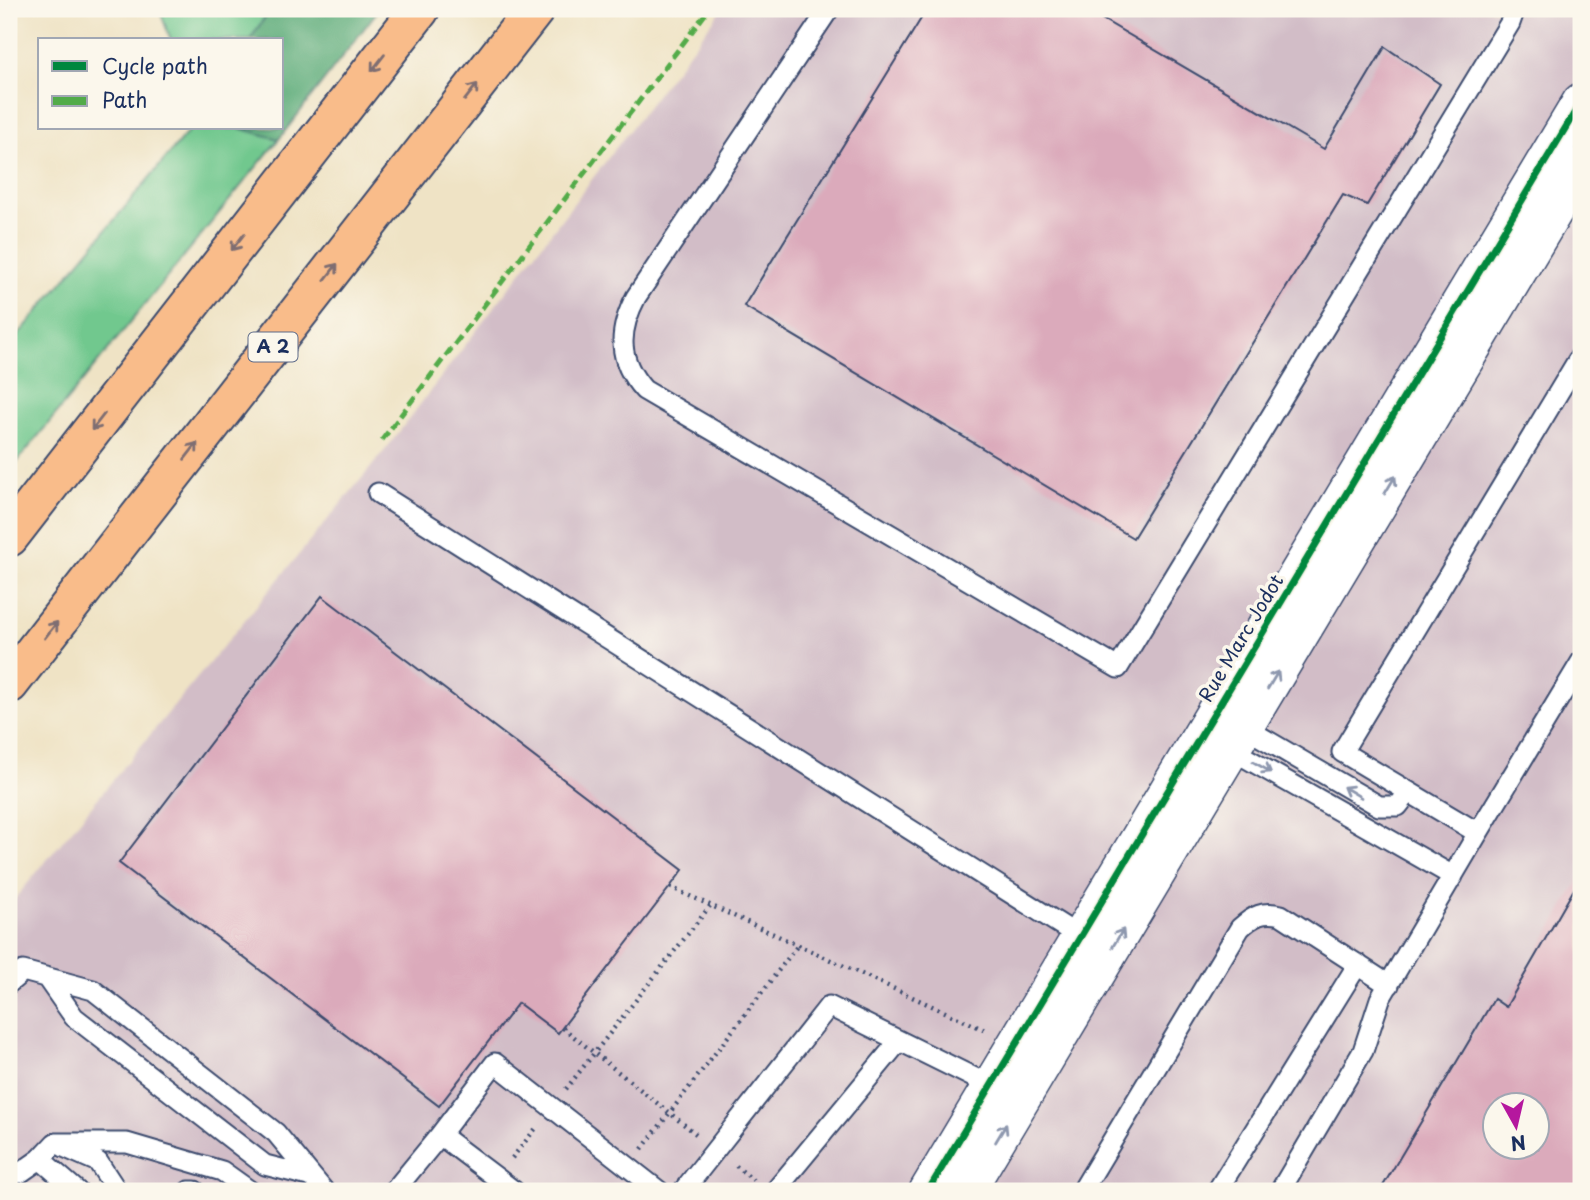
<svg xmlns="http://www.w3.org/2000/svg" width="1590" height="1200" font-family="'Playpen Sans',sans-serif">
<rect width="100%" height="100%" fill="#fbf7ec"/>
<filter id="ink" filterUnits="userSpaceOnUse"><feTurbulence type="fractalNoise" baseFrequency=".0143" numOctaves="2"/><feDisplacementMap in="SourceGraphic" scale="14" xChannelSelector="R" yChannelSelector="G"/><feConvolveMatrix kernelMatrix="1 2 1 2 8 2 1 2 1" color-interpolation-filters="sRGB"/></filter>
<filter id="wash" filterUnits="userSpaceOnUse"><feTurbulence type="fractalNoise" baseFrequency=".00686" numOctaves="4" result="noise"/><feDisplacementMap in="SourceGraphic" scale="28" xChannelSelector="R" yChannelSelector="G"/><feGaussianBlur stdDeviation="1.57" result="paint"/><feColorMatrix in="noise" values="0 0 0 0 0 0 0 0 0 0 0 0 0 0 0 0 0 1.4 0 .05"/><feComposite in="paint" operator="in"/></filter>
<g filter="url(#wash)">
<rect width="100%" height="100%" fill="#efe3c5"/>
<!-- industrial -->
<path fill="#d2bdc7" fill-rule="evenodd" d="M722,9H1581V1191H9V906L386,449ZM1496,1106H1538V1148H1496Z"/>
<!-- green -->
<path fill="#71c88e" stroke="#467c76" stroke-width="2" d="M159,9H260L266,15L250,40H171Z
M191,128H239L279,139L9,472V346Z"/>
<!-- forest -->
<path fill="#5cac79" stroke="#3c6e6c" stroke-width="2" d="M260,9H379L279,139L239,128H282V40H250L266,16Z"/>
<g id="blocks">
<!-- building -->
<path fill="#dbaabb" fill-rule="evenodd" d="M927,9H1085L1324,149L1385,47L1440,84L1367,205L1343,195L1133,538L744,306Z
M322,596L683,870L558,1033L518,1003L439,1106L119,863Z
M1581,877V1191H1380L1494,999L1506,1007ZM1496,1106H1538V1148H1496Z"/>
</g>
</g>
<g filter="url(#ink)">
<use href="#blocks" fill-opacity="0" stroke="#3b4a6d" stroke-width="2"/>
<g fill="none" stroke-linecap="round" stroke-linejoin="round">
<!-- service casing -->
<g stroke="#3b4a6d" stroke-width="23">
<path id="service" d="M829,9L636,297C618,331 617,360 644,390L1118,668L1510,23L1515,9
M1581,355L1342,752L1478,833L1581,662
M378,493L1080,937
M1237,723L1379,806H1398L1409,792
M1225,746L1453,876
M46,977L74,1017L265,1165L309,1176
M9,983L23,971L93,990L276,1133L324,1191
M64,1147L98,1162L117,1191
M40,1159L55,1143H127L222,1171L250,1191
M9,1169L20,1173L40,1159L77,1191
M189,1191H195
M394,1191L440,1135
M514,1191L440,1135L495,1063L659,1191
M683,1191L829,1006L991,1086
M775,1191L899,1041
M1082,1191L1240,928C1254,915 1263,911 1281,915L1389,985
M1217,1191L1358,964
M1280,1191L1363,1051L1380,999L1478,833"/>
</g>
<!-- minor casing -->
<g stroke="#3b4a6d" stroke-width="40">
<path id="minor" d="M928,1191L1581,102
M966,1191L1581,166"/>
</g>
<!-- motorway casing -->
<g stroke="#3b4a6d" stroke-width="42">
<path id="motorway" d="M9,537L420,9
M9,684L535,9"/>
</g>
<!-- path -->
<path stroke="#3b4a6d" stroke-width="4.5" stroke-dasharray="2 5" stroke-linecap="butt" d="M670,887L987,1031
M563,1028L696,1134
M566,1089L710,906
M642,1149L798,945
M512,1158L537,1127
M736,1166L753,1180"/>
<!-- service -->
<use href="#service" stroke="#fff" stroke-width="19"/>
<!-- minor -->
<use href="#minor" stroke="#fff" stroke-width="37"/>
<!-- motorway -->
<use href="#motorway" stroke="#f9bc8a" stroke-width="38"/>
<!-- quiet -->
<path stroke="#52ab49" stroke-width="5" stroke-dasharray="10 5" stroke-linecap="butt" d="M382,440L709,9"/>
<!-- cycleway casing -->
<g stroke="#fbf7ec" stroke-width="11">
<path id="cycleway" d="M928,1191L1581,102"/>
</g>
<!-- cycleway -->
<use href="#cycleway" stroke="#00873e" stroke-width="7"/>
</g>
<!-- one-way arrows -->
<defs><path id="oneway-shaft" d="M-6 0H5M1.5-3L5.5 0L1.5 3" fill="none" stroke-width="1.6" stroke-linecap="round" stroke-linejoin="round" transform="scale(1.75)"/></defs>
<g stroke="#7f6e72">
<use href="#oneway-shaft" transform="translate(378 63) rotate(128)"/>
<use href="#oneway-shaft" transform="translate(471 92) rotate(-52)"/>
<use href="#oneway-shaft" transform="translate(238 242) rotate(128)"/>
<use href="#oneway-shaft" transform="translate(331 272) rotate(-52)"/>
<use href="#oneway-shaft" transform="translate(98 422) rotate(128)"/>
<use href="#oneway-shaft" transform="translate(191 451) rotate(-52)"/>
<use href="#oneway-shaft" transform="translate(51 630) rotate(-52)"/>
</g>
<g stroke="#8d97ae">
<use href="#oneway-shaft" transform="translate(1390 485) rotate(-59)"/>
<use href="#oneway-shaft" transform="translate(1273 680) rotate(-59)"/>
<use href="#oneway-shaft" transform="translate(1262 767) rotate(30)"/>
<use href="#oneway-shaft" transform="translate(1352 792) rotate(-149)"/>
<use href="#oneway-shaft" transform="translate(1118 938) rotate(-59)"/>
<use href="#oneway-shaft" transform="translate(1001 1133) rotate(-59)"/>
</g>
</g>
<g text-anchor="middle" stroke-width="7" stroke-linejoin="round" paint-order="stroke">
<!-- shield labels -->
<rect fill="#fbf7ec" stroke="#5e6b89" stroke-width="2" x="248.5" y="332.5" width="49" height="29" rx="5"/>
<g font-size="18" font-weight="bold" fill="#1b2f5e">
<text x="273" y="353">A 2</text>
</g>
<!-- street labels -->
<g font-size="19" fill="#1b2f5e" stroke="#fbf7ec">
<text transform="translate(1241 638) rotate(-59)" y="7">Rue Marc Jodot</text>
</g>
</g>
<!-- margin -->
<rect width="1590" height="1200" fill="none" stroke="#fbf7ec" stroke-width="35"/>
<!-- legend -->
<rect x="38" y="38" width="245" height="91" fill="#fbf7ec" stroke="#a1a7b3" stroke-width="2"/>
<rect x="52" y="61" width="35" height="10" fill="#00873e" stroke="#a1a7b3" stroke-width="2"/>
<text x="102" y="74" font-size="21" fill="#1b2f5e">Cycle path</text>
<rect x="52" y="96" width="35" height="10" fill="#52ab49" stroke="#a1a7b3" stroke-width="2"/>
<text x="102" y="108" font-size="21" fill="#1b2f5e">Path</text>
<!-- north arrow -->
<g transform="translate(1516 1126) rotate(172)"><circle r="33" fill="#fbf7ec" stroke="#a1a7b3" stroke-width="2"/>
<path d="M0-5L12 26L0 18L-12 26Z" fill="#b5179e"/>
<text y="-10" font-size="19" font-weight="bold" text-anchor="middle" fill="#1b2f5e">N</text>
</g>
</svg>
